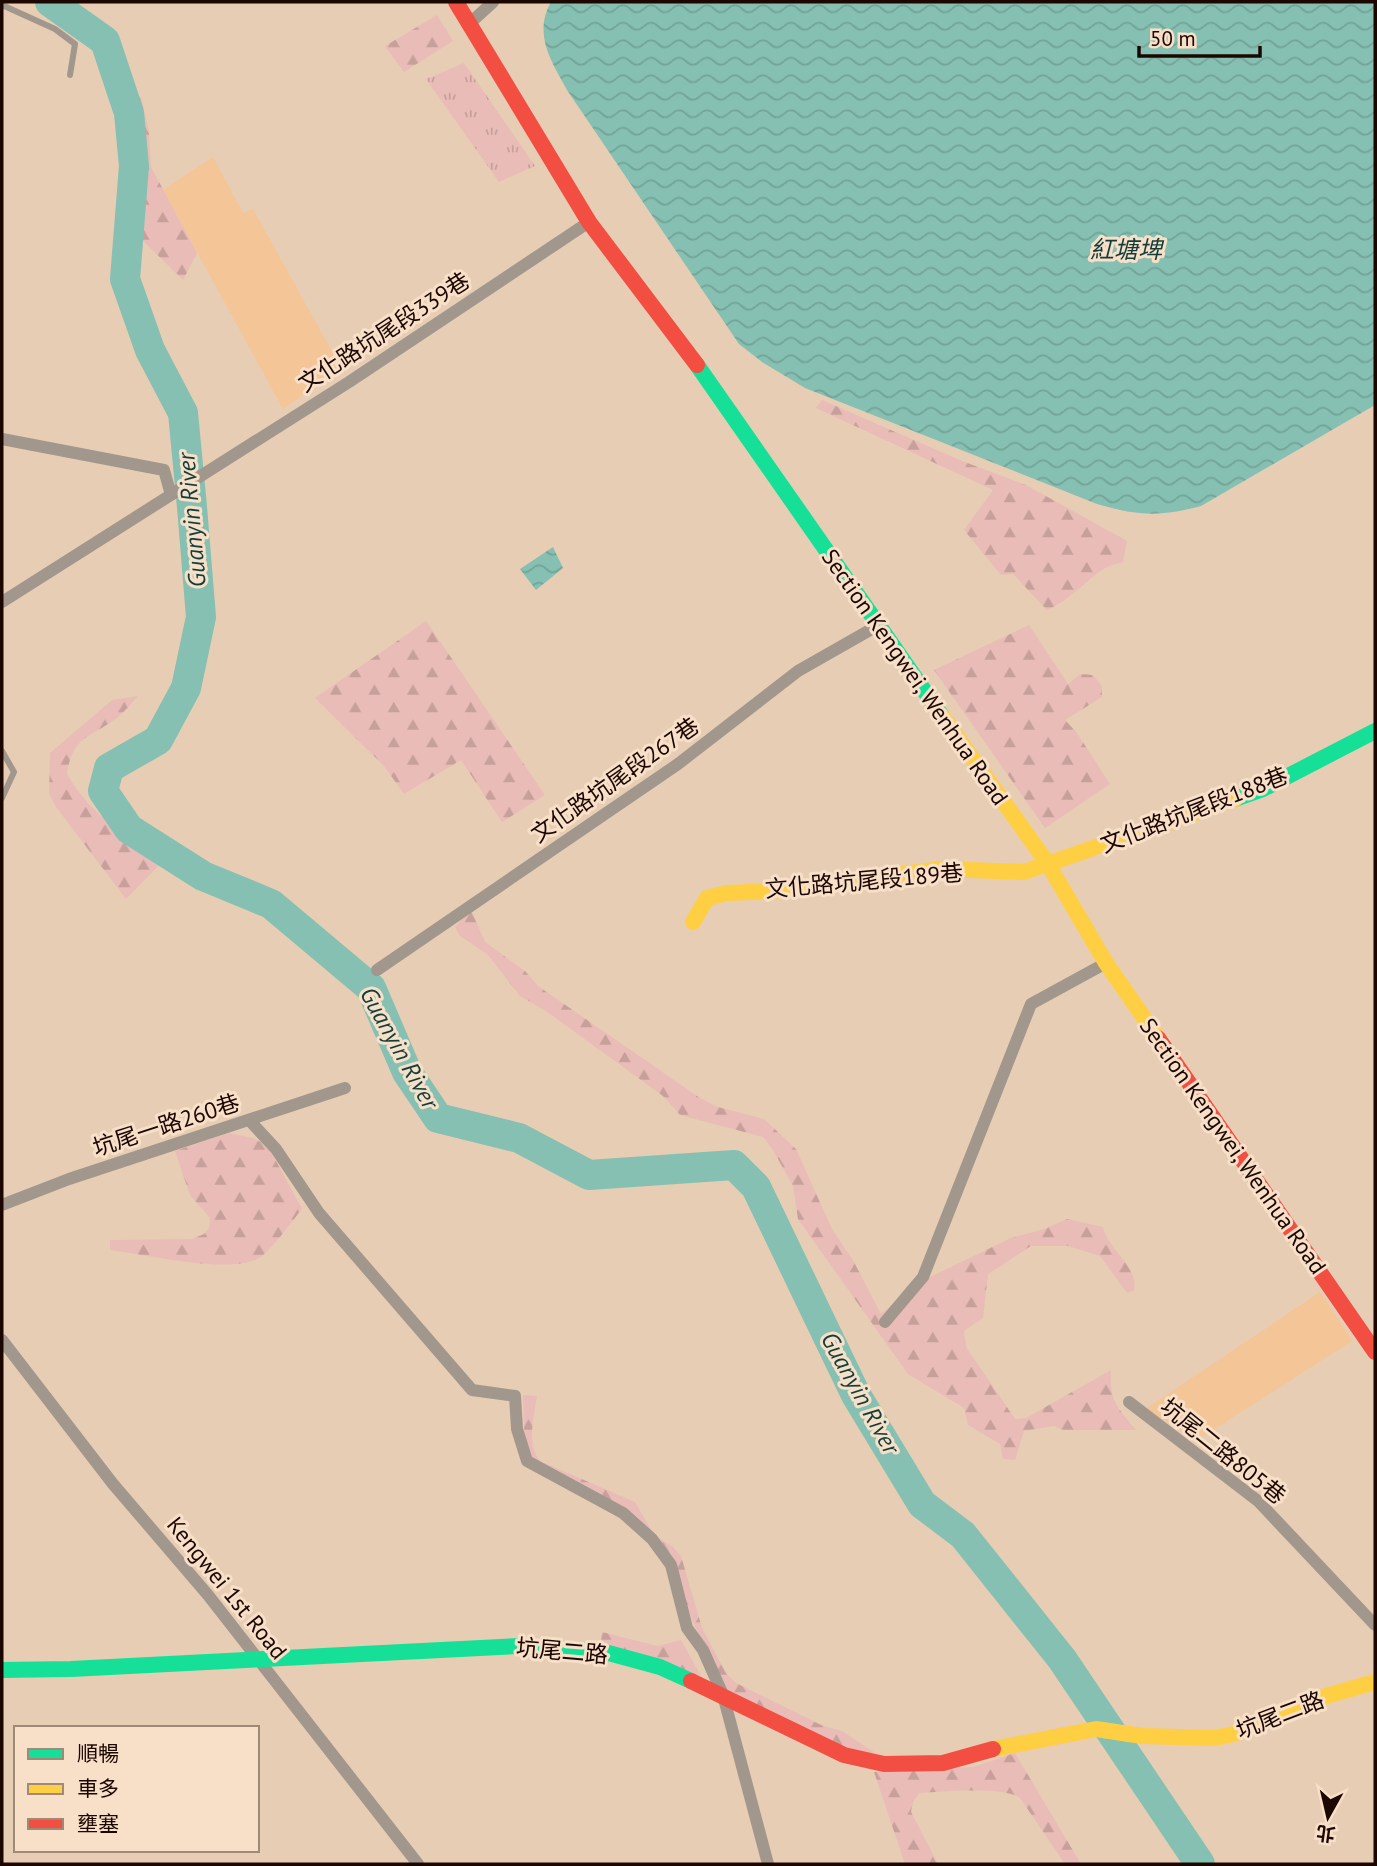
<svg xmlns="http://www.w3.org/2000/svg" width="1377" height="1866" font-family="'PT Sans','Noto Sans TC',sans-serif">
<defs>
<pattern id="grass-tufts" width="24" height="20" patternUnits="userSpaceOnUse" patternTransform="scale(1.75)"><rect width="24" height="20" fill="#e9bcb7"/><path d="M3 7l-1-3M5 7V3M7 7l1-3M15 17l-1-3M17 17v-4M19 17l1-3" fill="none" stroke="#c7a09c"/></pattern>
<pattern id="forest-firs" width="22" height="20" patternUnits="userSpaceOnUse" patternTransform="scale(1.75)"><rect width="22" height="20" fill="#e9bcb7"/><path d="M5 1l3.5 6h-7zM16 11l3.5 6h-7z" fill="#c7a09c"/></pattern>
<pattern id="water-waves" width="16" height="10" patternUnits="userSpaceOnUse" patternTransform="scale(1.75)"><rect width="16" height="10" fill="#85c0b2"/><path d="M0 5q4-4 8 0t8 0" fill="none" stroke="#72a497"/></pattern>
</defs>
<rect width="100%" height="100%" fill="#e7cdb4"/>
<!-- built -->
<path fill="#f4c596" d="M213,157L243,213L253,209L341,368L283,409L163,190Z
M1320,1292L1352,1341L1196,1441L1176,1426L1144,1410Z"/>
<!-- grass -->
<path fill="url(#grass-tufts)" d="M464,63L535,166L499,182L426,79Z"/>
<!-- forest -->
<path fill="url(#forest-firs)" d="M437,15L453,41L404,72L385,46Z
M122,69L142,101L149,132L151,167L197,253L183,280L138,236L141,163L136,135L115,72Z
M822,400L962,461L1026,485L1127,541L1123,562C1116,564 1108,566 1102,570C1083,583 1069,601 1047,610L1013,574L1001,575L964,530L993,490L816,408Z
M426,621L545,795L502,822L461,760L404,794L384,766L315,698Z
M1029,625L1068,684L1080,674L1093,675L1102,686V697L1065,720L1077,733L1110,784L1045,828L934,670Z
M138,696C132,703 125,711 118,717C93,737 72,735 67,774C93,818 123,833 164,860L126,899L56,807L49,794L50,753L112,700Z
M471,910L485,942L525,971L538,986L700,1098L718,1107L764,1119L796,1149L832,1229L854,1262L881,1314L926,1279L1011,1238L1044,1229L1067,1219L1103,1227C1108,1250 1139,1267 1134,1290L1127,1293L1100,1256L1068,1246H1031L988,1274L983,1318L964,1331L966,1347L1015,1419L1026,1418L1111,1370C1109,1401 1117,1407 1136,1430H1063L1054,1426L1024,1431L1015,1460L1003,1459L1000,1444L968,1425L964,1408L908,1374L798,1219L793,1186L773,1150L763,1137L680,1115L663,1096L546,1011L520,996L488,955L460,936L455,927Z
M229,1133L253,1138L268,1146L302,1209C292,1221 271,1251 259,1258C230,1275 144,1254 110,1250V1240L192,1239L204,1234L209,1228L210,1218L190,1195L175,1151Z
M523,1395L537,1396C534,1417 526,1443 540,1461L635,1502L655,1536L672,1546L681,1556L702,1628L726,1673L736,1683L821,1725L842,1731L875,1753L847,1750L723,1688L683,1600L670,1559L623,1512L525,1454Z
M602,1632L658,1646L681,1640L701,1676L601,1643Z
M1015,1753L1081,1864H1065L1020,1798C1004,1786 941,1792 919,1793L913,1802L911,1812L938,1864H905L874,1772L973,1767Z"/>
<!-- water -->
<path fill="url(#water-waves)" d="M551,2H1375V405L1201,506C1160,517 1138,516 1097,504L805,388L762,362L739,344L567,90C551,61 533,34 551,2Z
M553,547L563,568L536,590L520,569Z"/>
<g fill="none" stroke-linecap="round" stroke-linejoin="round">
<!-- river -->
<path stroke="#85c0b2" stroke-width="30" d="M50,2L105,41L129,113L134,166L125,279L150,350L183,413L192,507L201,617L186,688L158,740L109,768L103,791L129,829L203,876L271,904L371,988L407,1072L438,1118L519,1138L589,1175L734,1165L756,1187L856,1395L922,1504L963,1535L1062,1659L1200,1864"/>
<!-- lane -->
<path stroke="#a1978c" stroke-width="6" d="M2,5L55,29L75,44L70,75
M2,751L14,772L2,798"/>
<!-- street -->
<path stroke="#a1978c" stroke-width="12" d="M469,24L493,2
M2,439L164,470L171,495
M2,602L349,382L589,222
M377,970L678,764L798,671L877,626
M249,1120L276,1149L319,1213L472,1390L515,1396L517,1429L527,1461L623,1513L652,1539L671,1565L687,1628L703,1650L723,1695L768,1864
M2,1205L69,1179L345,1088
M885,1322L923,1277L1031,1004L1106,963
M2,1340L113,1484L208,1595L418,1864
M1129,1402L1258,1501L1375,1625"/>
<!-- fast -->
<path stroke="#16e098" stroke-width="16" d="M697,365L942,716
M1235,799L1263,789L1375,731
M2,1670L71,1669L518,1646L601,1651L660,1667L691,1681"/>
<!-- slow -->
<path stroke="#ffcf43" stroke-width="16" d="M942,716L1048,864L1106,963L1158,1038
M693,922L707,898L727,893L773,891L941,869L1024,872L1235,799
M993,1749L1096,1729L1142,1736L1215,1738L1238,1733L1326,1696L1375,1682"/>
<!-- jam -->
<path stroke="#f24e42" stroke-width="16" d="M456,2L589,222L697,365
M1158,1038L1375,1352
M691,1681L844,1755L884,1764L943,1763L993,1749"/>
</g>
<g text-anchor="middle" stroke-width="6" stroke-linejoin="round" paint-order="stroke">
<!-- street labels -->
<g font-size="23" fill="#1b0700" stroke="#f7dfc8">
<text transform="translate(384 332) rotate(-33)" y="8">文化路坑尾段339巷</text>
<text transform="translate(915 677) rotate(55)" y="8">Section Kengwei, Wenhua Road</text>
<text transform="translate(615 780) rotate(-35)" y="8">文化路坑尾段267巷</text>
<text transform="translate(1194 810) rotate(-21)" y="8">文化路坑尾段188巷</text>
<text transform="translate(864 881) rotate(-5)" y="8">文化路坑尾段189巷</text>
<text transform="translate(166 1125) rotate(-18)" y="8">坑尾一路260巷</text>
<text transform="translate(1233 1146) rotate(55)" y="8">Section Kengwei, Wenhua Road</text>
<text transform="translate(1223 1451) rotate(39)" y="8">坑尾二路805巷</text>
<text transform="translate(227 1588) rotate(51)" y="8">Kengwei 1st Road</text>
<text transform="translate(562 1651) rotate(5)" y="8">坑尾二路</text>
<text transform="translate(1280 1715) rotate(-21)" y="8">坑尾二路</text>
</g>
<!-- water labels -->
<g font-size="24" font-style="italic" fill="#113e3a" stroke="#f7dfc8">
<text x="1126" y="258">紅塘埤</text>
<text transform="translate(192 520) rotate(-95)" y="8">Guanyin River</text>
<text transform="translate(399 1048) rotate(61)" y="8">Guanyin River</text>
<text transform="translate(860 1393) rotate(61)" y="8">Guanyin River</text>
</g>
</g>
<!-- border -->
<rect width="1377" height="1866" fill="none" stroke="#1b0700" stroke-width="7"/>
<!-- legend -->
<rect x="14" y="1726" width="245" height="126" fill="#f7dfc8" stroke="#9f8978" stroke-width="2"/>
<rect x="28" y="1749" width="35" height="10" fill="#16e098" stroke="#9f8978" stroke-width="2"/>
<text x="77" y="1761" font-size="21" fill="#1b0700">順暢</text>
<rect x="28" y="1784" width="35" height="10" fill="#ffcf43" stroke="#9f8978" stroke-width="2"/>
<text x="77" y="1796" font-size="21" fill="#1b0700">車多</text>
<rect x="28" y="1819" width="35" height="10" fill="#f24e42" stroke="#9f8978" stroke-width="2"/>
<text x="77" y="1831" font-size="21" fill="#1b0700">壅塞</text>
<!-- north arrow -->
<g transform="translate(1328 1817) rotate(188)" stroke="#f7dfc8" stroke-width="5" paint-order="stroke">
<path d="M0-5L12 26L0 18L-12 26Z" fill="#1b0700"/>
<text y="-10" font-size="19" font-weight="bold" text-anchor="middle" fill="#1b0700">北</text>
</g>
<!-- scale -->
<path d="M1139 46v10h121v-10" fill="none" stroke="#1b0700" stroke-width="3.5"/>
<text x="1150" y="46" font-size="21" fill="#1b0700" stroke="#f7dfc8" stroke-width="5" paint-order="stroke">50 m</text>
</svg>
